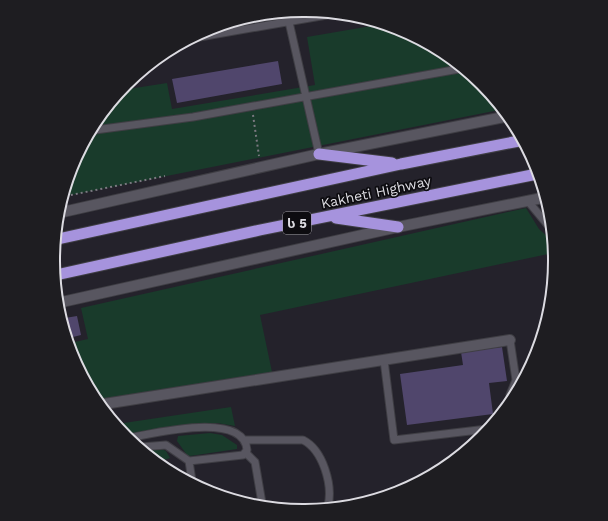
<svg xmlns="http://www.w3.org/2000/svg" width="608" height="521" font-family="'Work Sans','Noto Sans Georgian',sans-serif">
<rect width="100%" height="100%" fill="#24222b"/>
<!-- green -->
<path fill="#193b2b" d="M377,25L400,29L481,84L499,110L66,196L73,164L122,90L167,83L172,109L315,85L307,37Z
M526,208L539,229L550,239L553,253L260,315L272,372L101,399L72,356L70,343L88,339L81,308Z
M231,407L235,426L217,423L126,436L117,424Z
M210,433L222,435L237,445V449L190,456L187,455L177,441L178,436Z
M160,448L166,451L170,458L161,461L144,449Z"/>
<!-- building -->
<path fill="#50466c" d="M278,61L282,84L177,103L172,79Z
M77,316L81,335L69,338L65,318Z
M502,347L507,381L489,383L493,414L407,425L400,374L463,365L461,352Z"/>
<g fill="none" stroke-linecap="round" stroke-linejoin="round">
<!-- service casing -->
<g stroke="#3f3e44" stroke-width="9">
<path id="service" d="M289,22L319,154
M194,38L327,15
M95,130L193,117L459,69
M527,200L547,224
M384,360L394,440L487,429
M510,395L516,380L510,340
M128,438C152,434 244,410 247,450L243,455L189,461L166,445L141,447
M244,440H303C323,450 333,485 328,506
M246,453L255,462L262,503
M189,461L192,481"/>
</g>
<!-- minor casing -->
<g stroke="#3f3e44" stroke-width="12">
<path id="minor" d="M104,404L510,340"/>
</g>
<!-- tertiary casing -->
<g stroke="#3f3e44" stroke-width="12">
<path id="tertiary" d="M63,212L319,154L504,117
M62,302L398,227L542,198"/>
</g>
<!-- trunk casing -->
<g stroke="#3f3e44" stroke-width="13">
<path id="trunk" d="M319,154L392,163
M336,218L398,227
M58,239L401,164L519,141
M56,275L260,230L537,174"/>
</g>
<!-- path -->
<path stroke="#7b7981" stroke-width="2" stroke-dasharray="2 3" stroke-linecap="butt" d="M253,115L259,156
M66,196L165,176"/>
<!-- service -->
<use href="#service" stroke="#585660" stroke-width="7"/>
<!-- minor -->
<use href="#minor" stroke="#585660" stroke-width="10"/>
<!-- tertiary -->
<use href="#tertiary" stroke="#585660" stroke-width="10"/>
<!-- trunk -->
<use href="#trunk" stroke="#a693dd" stroke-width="11"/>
</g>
<g text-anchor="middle" stroke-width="3.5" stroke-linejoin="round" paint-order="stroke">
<!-- shield labels -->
<rect fill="#0d0c10" stroke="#9e9da2" stroke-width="1" x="283" y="212" width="28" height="22" rx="3"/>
<g font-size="13" font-weight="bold" fill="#dcdbe1">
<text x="297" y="228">ს 5</text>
</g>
<!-- street labels -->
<g font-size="14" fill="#dcdbe1" stroke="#0d0c10">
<text transform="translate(376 192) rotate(-12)" y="5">Kakheti Highway</text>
</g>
</g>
<!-- crop -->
<path d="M0 0H608V521H0ZM303 17H305A243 243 0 0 1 548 260V261A243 243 0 0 1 305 504H303A243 243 0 0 1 60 261V260A243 243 0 0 1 303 17Z" fill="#1e1d21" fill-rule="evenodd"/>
<path fill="none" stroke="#dcdbe1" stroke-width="2" d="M303 17H305A243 243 0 0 1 548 260V261A243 243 0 0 1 305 504H303A243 243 0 0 1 60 261V260A243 243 0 0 1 303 17Z"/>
</svg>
